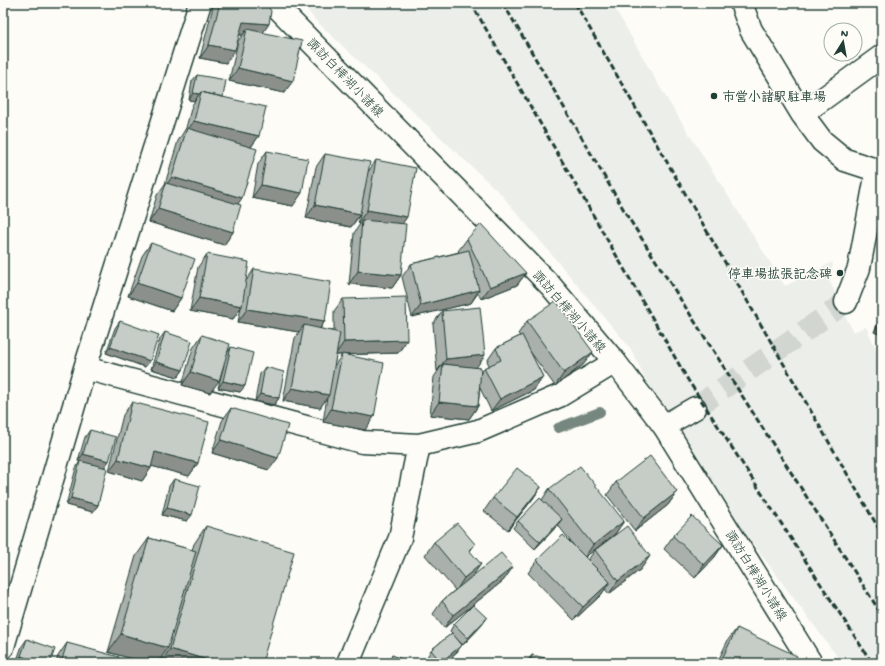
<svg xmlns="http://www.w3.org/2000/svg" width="885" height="666" font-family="'Gochi Hand','Klee One',sans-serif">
<rect width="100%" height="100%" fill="#fdfcf7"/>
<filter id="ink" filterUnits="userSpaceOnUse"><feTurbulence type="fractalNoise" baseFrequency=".025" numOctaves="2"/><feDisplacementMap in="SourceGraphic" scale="8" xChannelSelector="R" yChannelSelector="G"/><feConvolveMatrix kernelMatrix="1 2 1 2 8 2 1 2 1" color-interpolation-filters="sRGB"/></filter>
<g filter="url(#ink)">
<!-- built -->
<path fill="#eceee9" d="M303,3H612L662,91L785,286L833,262L830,282L853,332L866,327L882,362V663H842L719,498L658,406L631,349L501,194L314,19Z"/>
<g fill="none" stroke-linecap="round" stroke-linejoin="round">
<!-- stream -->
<path stroke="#75877f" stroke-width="10" d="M558,428L600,412"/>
<!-- minor-tunnel -->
<path stroke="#d1d6d0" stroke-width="22" stroke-dasharray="22 11" stroke-linecap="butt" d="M695,408L846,302"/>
<!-- minor casing -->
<g stroke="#1f3d34" stroke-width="25">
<path id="minor" d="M741,3L751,30L802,114L822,141L845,160L882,172
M802,114L882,56
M846,302L859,268L877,171
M85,368L362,442L419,445L478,431L559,396L615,362
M664,426L695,408
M3,647L85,368L200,3
M348,663L400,538L419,445"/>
</g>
<!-- major casing -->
<g stroke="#1f3d34" stroke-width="25">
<path id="major" d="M273,3L550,285L615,362L664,426L811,663"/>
</g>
<!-- minor -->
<use href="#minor" stroke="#fdfcf7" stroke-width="22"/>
<!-- major -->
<use href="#major" stroke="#fdfcf7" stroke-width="22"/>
<!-- rail -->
<path stroke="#1f3d34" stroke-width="3" stroke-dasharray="6 3" stroke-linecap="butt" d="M471,3L688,380L872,663
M503,3L628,217L882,615
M575,3L882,534"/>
</g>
<!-- wall -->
<path fill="#aab0ab" stroke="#1f3d34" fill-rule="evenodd" d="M214,3H266L263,32L284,93L229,81L238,41L243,35H239L226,63L200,58Z
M197,75L223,97L259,136L251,147L238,204L233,232L224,245L149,222L157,195L165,184L178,141L186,128L192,105L195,101L189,100L192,81Z
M882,138V153L878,152Z
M267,151L293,206L252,198L258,164Z
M325,154L368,172L376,160L402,224L401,275L392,288L349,284L354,233L360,224L358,223L360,215L351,227L306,218L316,167Z
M467,239L526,273L517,285L481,299L478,293L471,303L412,317L402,277L411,264L459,252L458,251Z
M151,243L181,298L172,311L128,296L142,256Z
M207,254L246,281L254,269L325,321L320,329L334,331V311L343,299L407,340L398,353L342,355L365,430L323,422L327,397L320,408L283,401L295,338L299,332L238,322L241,307L233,319L190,311L198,267ZM336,355H342L334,366Z
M442,311L476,368L481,373L484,368L489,365L487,361L496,348L520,336L518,334L527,321L584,364L555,386L529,350L543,377L534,390L491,411L480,388L478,406L469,419L430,415L434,377L438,371H437L433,324Z
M882,312V335L874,332Z
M120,321L145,367L106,353L115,328Z
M165,332L183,370L178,377L151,369L160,339Z
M202,335L228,352L231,347L240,392L218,388L224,365L210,393L182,385L193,348Z
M265,367L279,398L274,405L255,401L260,374Z
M132,402L198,463L189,476L152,466L151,468L142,481L109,471L123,415Z
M231,408L269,470L212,453L222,421Z
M90,430L105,468L98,505L93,512L66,505L76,468L80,461H78L85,437Z
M174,479L187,521L162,515L169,486Z
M616,482L677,492L668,505L635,531L607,495Z
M541,487L532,500L508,530L484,511L493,498Z
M549,489L624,521L615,534L585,557L588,560L595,550L641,569L609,594L605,589L601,595L574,620L528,573L537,560L574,546L558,525L535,549L513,528L518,521L542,500Z
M206,526L262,663H158L159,660L157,663H146L108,652L136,556L149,538L192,550L194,544Z
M673,536L723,545L714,558L695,578L664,549Z
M434,542L470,552L472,577L504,580L444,628L433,614L442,601L455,590L425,555Z
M454,624L482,625L463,645L456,638L457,652L443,663H432L427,657L431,650L452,633L450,631Z
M737,628L794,663H717L728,640Z
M27,639L50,663H16L22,646Z
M67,643L118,663H56L58,656Z
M392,655L410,663H387Z
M532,655L558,663H526Z"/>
<!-- shaded-wall -->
<path fill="#8b908b" stroke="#1f3d34" d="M243,22L269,24L260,37L247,29L243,35L234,34Z
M209,45L235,50L226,63L200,58Z
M238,68L293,81L284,93L229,81Z
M193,93L199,94L195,101L189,100Z
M194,121L259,136L250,148L185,134Z
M882,147V153L878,152Z
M172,177L242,198L234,210L164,188Z
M261,185L302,193L293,206L252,198Z
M315,205L360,214L351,227L306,218Z
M158,209L233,232L224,245L149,222Z
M367,210L407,217L398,230L362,220L360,224L358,223Z
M358,271L401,275L392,288L349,284Z
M526,273L517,285L481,299L490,287Z
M137,283L181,298L172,311L128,296Z
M479,290L471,303L412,317L421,305Z
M199,298L242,306L233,319L190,311Z
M247,309L325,321L316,334L304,325L299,332L238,322Z
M882,321V335L874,332Z
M407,340L398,353L335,355L344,342Z
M110,347L150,361L145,367L106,353Z
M593,352L584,364L555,386L564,373Z
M485,355L476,368L443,364L438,371H437L446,359Z
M156,362L183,370L178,377L151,369Z
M191,372L219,381L210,393L182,385Z
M543,377L534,390L491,411L500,399Z
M223,381L245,386L240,392L218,388Z
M292,388L329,395L320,408L283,401Z
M260,394L279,398L274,405L255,401Z
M439,402L478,406L469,419L430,415Z
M331,409L374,417L365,430L323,422Z
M221,440L278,458L269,470L212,453Z
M155,452L198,463L189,476L147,465Z
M83,454L109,461L104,468L78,461Z
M118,459L151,468L142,481L109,471Z
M541,487L532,500L508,530L517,517Z
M677,492L668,505L635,531L644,518Z
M71,498L98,505L93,512L66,505Z
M167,508L192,515L187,521L162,515Z
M562,519L557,526L535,549L540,542Z
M624,521L615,534L584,558L593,545Z
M475,544L466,557L469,550Z
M723,545L714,558L695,578L704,565Z
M650,556L641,569L609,594L618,581Z
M481,564L472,577L456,591L464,578Z
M513,567L504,580L444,628L453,615Z
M610,582L601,595L574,620L583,607Z
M487,618L482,625L463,645L468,638Z
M121,634L168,648L157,663H146L108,652Z
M462,645L457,652L443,663H440Z
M170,649L218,663H160Z
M21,656L41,663H16Z"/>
<!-- building -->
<path fill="#c6cdc7" stroke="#1f3d34" d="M220,3H266L271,11L269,24L243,22L235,50L209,45Z
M247,29L302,41L293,81L238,68Z
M197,75L226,80L223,97L201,92L199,94L193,93Z
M201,92L266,107L259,136L194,121Z
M187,128L257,149L242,198L172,177Z
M267,151L308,159L302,193L261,185Z
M325,154L370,162L360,214L315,205Z
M376,160L416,168L407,217L367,210Z
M166,183L241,205L233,232L158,209Z
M362,220L406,224L401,275L358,271Z
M481,224L526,273L490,287L467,239Z
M151,243L195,259L181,298L137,283Z
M469,250L479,290L421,305L411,264Z
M207,254L249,262L242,306L199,298Z
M254,269L331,282L325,321L247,309Z
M406,297L407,340L344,342L343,299Z
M556,301L593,352L564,373L527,321Z
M480,307L485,355L446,359L442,311Z
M120,321L159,335L150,361L110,347Z
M304,325L340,333L329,395L292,388Z
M165,332L192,341L183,370L156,362Z
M202,335L230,344L219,381L191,372Z
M522,335L543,377L500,399L484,368L501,360L496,348Z
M231,347L253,353L245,386L223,381Z
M342,354L384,363L374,417L331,409Z
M443,364L481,368L478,406L439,402Z
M265,367L284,372L279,398L260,394Z
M132,402L209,422L198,463L155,452L151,468L118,459Z
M231,408L288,425L278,458L221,440Z
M90,430L116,437L109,461L83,454Z
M650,456L677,492L644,518L616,482Z
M80,461L107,468L98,505L71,498Z
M580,466L624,521L593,545L549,489Z
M517,468L541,487L517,517L493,498Z
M174,479L200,486L192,515L167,508Z
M540,498L562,519L540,542L518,521Z
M692,516L723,545L704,565L673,536Z
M457,523L475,544L469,550L481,564L464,578L434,542Z
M206,526L294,552L262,663H218L170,649Z
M627,526L650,556L618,581L595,550Z
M563,535L610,582L583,607L537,560Z
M149,538L196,551L168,648L121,634Z
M501,553L513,567L453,615L442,601Z
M473,605L487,618L468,638L454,624Z
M737,628L797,656L794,663H720Z
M452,633L462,645L441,662L431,650Z
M27,639L55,649L50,663H41L21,656Z
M67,643L119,657L118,663H61Z
M392,655L410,663H389Z
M532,655L558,661V663H530Z
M126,660L136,663H125Z"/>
</g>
<!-- markers -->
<g fill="#1f3d34" stroke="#fdfcf7" stroke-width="1.5">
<circle cx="714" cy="96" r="4"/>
<circle cx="840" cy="273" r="4"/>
</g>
<g text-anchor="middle" stroke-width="3" stroke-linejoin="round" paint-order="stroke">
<!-- street labels -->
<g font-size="13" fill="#1f3d34" stroke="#fdfcf7">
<text transform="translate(346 77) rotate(46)" y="5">諏訪白樺湖小諸線</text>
<text transform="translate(570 311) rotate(49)" y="5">諏訪白樺湖小諸線</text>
<text transform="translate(757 575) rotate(58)" y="5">諏訪白樺湖小諸線</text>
</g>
<!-- poi labels -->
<g font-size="13" font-weight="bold" fill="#1f3d34" stroke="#fdfcf7" text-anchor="start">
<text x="722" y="101">市営小諸駅駐車場</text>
<text x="832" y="278" text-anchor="end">停車場拡張記念碑</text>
</g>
</g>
<!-- margin -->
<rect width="885" height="666" fill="none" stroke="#fdfcf7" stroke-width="16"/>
<rect x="8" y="8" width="869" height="650" fill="none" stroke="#1f3d34" stroke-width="1.5" filter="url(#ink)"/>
<!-- north arrow -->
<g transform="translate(843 42) rotate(11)"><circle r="19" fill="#fdfcf7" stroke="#a4b0a9"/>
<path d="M0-3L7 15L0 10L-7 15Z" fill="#1f3d34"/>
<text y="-6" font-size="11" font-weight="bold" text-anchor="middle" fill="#1f3d34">N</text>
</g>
</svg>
